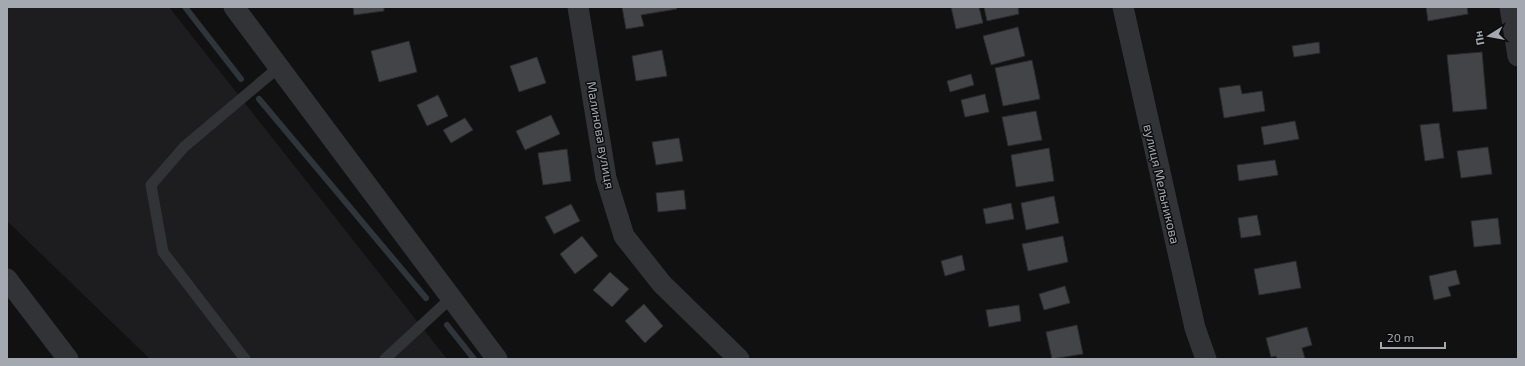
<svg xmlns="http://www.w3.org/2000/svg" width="1525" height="366" font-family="'Exo 2',sans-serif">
<rect width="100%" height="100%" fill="#111112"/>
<!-- built -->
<path fill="#1d1d1f" d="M7,7H169L447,359H150L7,221Z"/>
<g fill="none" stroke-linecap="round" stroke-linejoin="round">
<!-- stream -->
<path stroke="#2e363b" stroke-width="6" d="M185,7L241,79
M259,99L426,298
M447,325L474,359"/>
</g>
<!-- building -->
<path fill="#434447" stroke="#2b2b2e" d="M353,7H384V11L354,15Z
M622,7H676L677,9L641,15L644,26L626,29Z
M951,7H979L983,23L956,29Z
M984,7H1018L1019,14L987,21Z
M1426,7H1467L1468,14L1428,21Z
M1018,27L1025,56L991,65L983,36Z
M409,41L417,72L379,82L371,51Z
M1319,42L1320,53L1294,57L1292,46Z
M662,50L667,76L636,81L632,56Z
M1482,52L1487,109L1453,112L1447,55Z
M537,57L546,83L519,92L510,66Z
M1032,60L1040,99L1003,106L995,68Z
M971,74L974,85L950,92L947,81Z
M1240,85L1242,94L1262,91L1265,111L1224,118L1219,88Z
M985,94L989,112L965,117L961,100Z
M438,95L448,116L427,126L417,105Z
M1036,111L1042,140L1008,146L1002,117Z
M551,115L560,134L525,150L516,131Z
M465,118L473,130L451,143L443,130Z
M1295,121L1299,139L1264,145L1261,127Z
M1439,123L1444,158L1425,161L1420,125Z
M679,138L683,161L656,165L652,142Z
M1488,147L1492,174L1461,178L1457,151Z
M1049,148L1054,181L1016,187L1011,155Z
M567,149L571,181L543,185L538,153Z
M1275,160L1278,175L1239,181L1237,165Z
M684,190L686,209L658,212L656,193Z
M1054,196L1059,223L1026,230L1021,203Z
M1011,203L1014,219L986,224L983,209Z
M571,204L580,221L554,234L545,217Z
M1257,215L1261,235L1241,238L1238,218Z
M1498,218L1501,244L1474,247L1471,221Z
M582,236L598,256L575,274L560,254Z
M1063,236L1068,262L1028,271L1022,244Z
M962,255L965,270L945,276L941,261Z
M1296,261L1301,288L1259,295L1254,269Z
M1456,270L1460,284L1448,287L1451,296L1434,300L1429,276Z
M610,272L629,289L612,307L593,290Z
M1065,286L1070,303L1044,310L1039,294Z
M644,304L663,326L645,343L625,321Z
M1019,305L1021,321L989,327L986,310Z
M1077,325L1083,354L1052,359L1046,332Z
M1307,327L1312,345L1302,348L1305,359H1277L1276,356L1271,357L1266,338Z"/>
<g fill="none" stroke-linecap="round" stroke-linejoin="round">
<!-- service -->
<path stroke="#323337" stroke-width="11" d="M245,359L163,252L151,185L184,147L279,67
M385,359L451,298"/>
<!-- minor -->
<path stroke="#323337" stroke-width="21" d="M234,7L497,359
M578,7L606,178L624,236L662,284L739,359
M1123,7L1195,328L1206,359
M1510,7L1518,56
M7,279L68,359"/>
</g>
<g text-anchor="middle" stroke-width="3" stroke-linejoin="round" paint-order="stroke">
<!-- street labels -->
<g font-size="13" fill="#a4a9b1" stroke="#0c0c0d">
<text transform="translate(601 135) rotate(80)" y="5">Малинова вулиця</text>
<text transform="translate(1162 184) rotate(77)" y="5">вулиця Мельникова</text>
</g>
</g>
<!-- border -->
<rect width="1525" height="366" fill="none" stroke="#a4a9b1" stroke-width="16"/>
<!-- north arrow -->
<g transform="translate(1489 36) rotate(259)" stroke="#0c0c0d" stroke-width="3" paint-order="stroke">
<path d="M0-3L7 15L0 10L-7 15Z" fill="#a4a9b1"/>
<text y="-6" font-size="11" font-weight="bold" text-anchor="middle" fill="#a4a9b1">Пн</text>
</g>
<!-- scale -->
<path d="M1381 342v6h64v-6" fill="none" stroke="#a4a9b1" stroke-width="2"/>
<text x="1387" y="342" font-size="12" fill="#a4a9b1" stroke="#0c0c0d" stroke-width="3" paint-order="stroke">20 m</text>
</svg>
